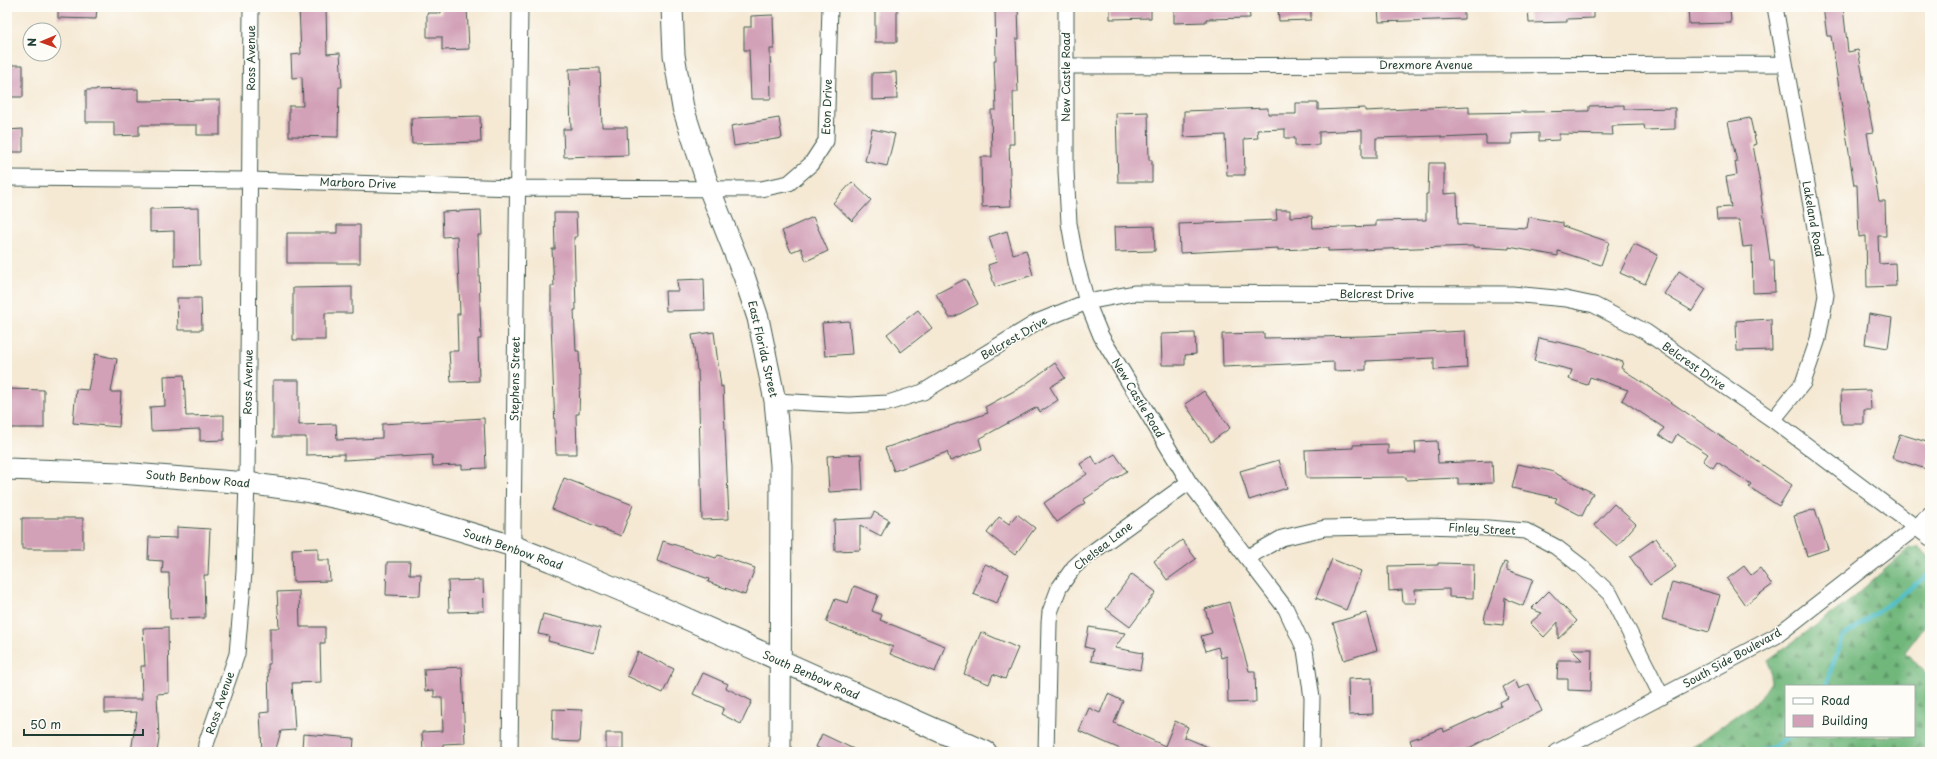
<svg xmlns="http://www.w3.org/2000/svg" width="1937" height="759" font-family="'Playpen Sans',sans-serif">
<defs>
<pattern id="forest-firs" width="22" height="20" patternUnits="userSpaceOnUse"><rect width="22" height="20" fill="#71b77c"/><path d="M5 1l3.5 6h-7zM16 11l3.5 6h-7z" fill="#5c9666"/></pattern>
</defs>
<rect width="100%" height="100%" fill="#fdfcf7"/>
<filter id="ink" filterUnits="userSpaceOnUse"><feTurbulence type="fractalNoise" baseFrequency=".025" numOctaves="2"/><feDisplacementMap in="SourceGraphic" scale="8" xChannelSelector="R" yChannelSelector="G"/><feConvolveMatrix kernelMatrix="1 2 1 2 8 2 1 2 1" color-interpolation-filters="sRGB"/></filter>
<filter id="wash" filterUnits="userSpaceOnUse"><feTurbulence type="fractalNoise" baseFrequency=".012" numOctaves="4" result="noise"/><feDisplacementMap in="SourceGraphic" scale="16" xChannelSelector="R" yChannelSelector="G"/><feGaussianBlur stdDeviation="0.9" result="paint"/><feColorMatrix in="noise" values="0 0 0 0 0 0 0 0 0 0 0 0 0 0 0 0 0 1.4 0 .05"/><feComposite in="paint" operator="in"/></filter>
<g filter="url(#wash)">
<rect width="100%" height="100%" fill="#f5e9d4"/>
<!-- forest -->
<path fill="url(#forest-firs)" stroke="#487a58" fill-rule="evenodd" d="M1918,547L1930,557V619L1905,652L1930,677V752H1680L1691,748L1759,700L1771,682L1768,660L1847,603L1909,548ZM1786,686H1914V736H1786Z"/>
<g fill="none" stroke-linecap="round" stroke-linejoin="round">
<!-- stream -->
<path stroke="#4fbdc6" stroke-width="5" d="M1827,686L1830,672L1843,637L1930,574
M1758,752L1771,748L1791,736"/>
</g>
<g id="blocks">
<!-- building -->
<path fill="#d2a0b7" d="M58,7H97L96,19L58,18Z
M299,7H326L327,54L340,53L342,87H339L338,137L289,136V106H303L302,77L292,78L291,55L301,54Z
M441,7H467L469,49L442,50V37H427V13H441Z
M995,7H1018L1019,39H1016L1018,92H1013L1014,144H1009L1011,206L982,207L981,157H992L991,110H996L994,60H996Z
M1110,7H1151V18L1110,19Z
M1174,7H1249L1250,18L1206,19V22L1174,23Z
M1278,7H1311V20L1279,21Z
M1378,7H1464V19L1379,22Z
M1528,7H1594V18L1567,19V22L1529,23Z
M1688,7H1730L1731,23L1689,24Z
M1823,7H1843L1848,52L1858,50L1873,132L1867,133L1879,201H1885L1886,236H1878L1879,264L1895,263L1896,286L1867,287L1866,236L1859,237L1857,185H1854L1831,36H1827Z
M875,8H897V42H875Z
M773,15L774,49H770L771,99H751L749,50H744V27H751V16Z
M7,65H23V97H7Z
M600,68L602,127H627L628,155L564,157L563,129H571L569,69Z
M896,72L897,99L872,100V73Z
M138,89V101L220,100V135H197V125H139V135L114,136V122H86V90Z
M1296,103H1318V110L1365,108V111L1469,106V113L1589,111V106L1624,105V109L1675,108V129L1645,130L1644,125L1612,126L1613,135L1559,134V140L1539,141V133L1512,134V144H1486V136L1441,138V136L1376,138V158H1362V130L1319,132V145L1295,146V138H1285V129L1257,130L1258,138L1244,139L1245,175H1227L1225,135L1184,137V111L1268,108V114H1296Z
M1148,112L1149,160H1152V182H1118L1116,113Z
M480,116L481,142L412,144L411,118Z
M779,118L782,138L734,146L731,126Z
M1750,118L1756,144L1753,145L1762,195H1761L1770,260H1774L1775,292L1753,293L1752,246L1743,247L1739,220H1717L1716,208L1731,207L1726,177L1737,175L1735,162H1737L1728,122Z
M23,129V152H7V130Z
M872,129L895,134L887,166L865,161Z
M1429,163H1444V194L1457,193L1458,224L1527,228L1529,217L1563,223V226L1609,242L1601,265L1558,251V256L1509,247V249L1474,247V246L1328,251V248L1278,250V248L1180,253L1179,224L1277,220L1276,210H1290V217L1312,216L1313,228L1376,226V221L1426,220V194H1428Z
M852,182L871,200L852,221L833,203Z
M199,208L200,265L174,266V231L150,232V209Z
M481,210L482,235H478L481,339H478L479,381L451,382L449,351H458L457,314H460L457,236L443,237L442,212Z
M554,213H576L577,237H574L576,310H574L576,351H579L580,380L579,414H576L577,454H556L551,323V286H554L552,249H555Z
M813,217L828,251L806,261L801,248L791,252L782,231Z
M337,225H360V263H287V233H337Z
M1154,226L1155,251L1115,252L1114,227Z
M1007,231L1013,254L1026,250L1033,275L995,287L988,265L997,262L989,237Z
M1634,244L1658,255L1645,284L1620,273Z
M1679,271L1706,289L1692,311L1664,294Z
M704,279L705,310L666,311L665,291H678L677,280Z
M965,279L978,304L954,317H949L936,294Z
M352,287V313H325V340H293V288Z
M177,298H201L202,330H178Z
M918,310L932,328L901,352L887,334Z
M1869,314L1892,318L1888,348L1865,344Z
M1771,319L1772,350L1737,351L1736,321Z
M849,321L852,354L825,356L822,323Z
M1465,331L1467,368L1434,370V358L1366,361V370L1334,371V362L1223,367L1222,334L1264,333V338L1365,336Z
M714,332L721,387L723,386L729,519L702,520L698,370H697L692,335Z
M1195,333L1196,354L1185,355V365H1162L1161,334Z
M1539,338L1580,347L1623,362L1621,368L1792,485L1779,506L1749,487L1751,484L1717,462L1713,468L1703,461L1708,454L1677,434L1672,443L1659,435L1664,428L1622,400L1628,390L1590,377L1587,385L1569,379L1572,370L1534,361Z
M95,354L117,359L111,392H121L119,427L73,423L76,389L88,390Z
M1055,363L1065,378L1050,387L1058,400L1040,412L1037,407L979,439L982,449L950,461L947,452L894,471L885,448L988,413L985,407L1023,386Z
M184,375L186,416L224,415V440L200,441V429L151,431L150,407L165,406L164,376Z
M273,380H299V425L336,424L337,440L382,438V424L484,418L486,468L462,469V465L433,466L432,455L344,460V454L306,455V437H273Z
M7,389L44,390V428H7Z
M1870,390L1871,410H1864V424H1842L1841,391Z
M1204,391L1230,428L1211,442L1185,404Z
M1900,434L1930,443V456L1926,469L1892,458Z
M1437,441L1438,463L1492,461L1493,483L1458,484V478L1406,480V477L1306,478L1305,450L1353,448V445L1388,444V454L1416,453L1415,442Z
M861,454L863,490L829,492L827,456Z
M1115,454L1127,471L1083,500L1085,503L1057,522L1044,503L1087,474L1080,464L1092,456L1097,465Z
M1279,460L1287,488L1249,500L1240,471Z
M1518,464L1551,471L1593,493L1582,516L1555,502L1557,498L1512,488Z
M564,478L633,505L621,536L552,509Z
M1614,504L1636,524L1617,546L1594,525Z
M1815,509L1828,549L1807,556L1794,516Z
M874,512L889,520L881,536L860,525V550L835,551L834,520L871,518Z
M1017,514L1035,528L1015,555L987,533L999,517L1009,524Z
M22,518H83V549H22Z
M177,527L210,529L208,575H204L205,618L170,619L169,573H162L163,561L148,560L149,537L177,538Z
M1656,538L1676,567L1650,585L1630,557Z
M1182,540L1196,559L1167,580L1154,561Z
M663,541L716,558L718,555L755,568L745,595L708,582L709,579L657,561Z
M318,548V560H329L330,581L293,582L292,549Z
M1332,559L1361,571L1346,610L1316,598Z
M387,562H411L410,574H421L420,596L386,595Z
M1504,562L1507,563V570L1533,579L1523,606L1508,600L1505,597L1503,625L1484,623L1485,615Z
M1438,563L1474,564L1473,598L1449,597V589L1415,590L1416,603H1403L1402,590L1389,591L1388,566L1438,565Z
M985,564L1009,574L997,603L973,594Z
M1744,566L1751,575L1760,568L1772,585L1745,605L1727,579Z
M1132,574L1156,592L1130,627L1106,609Z
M483,580L484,611L449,612L448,581Z
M1672,582L1720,595L1709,632L1662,619Z
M854,586L878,595L872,611L882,615L880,620L945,646L935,672L890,654L893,647L826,622L835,599L848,603Z
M299,591L300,627H325V643H320L321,682L292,683L295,730L281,731L275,752H262L260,713L269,712L268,664H270V628H279L277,592Z
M1549,591L1577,621L1558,639V622L1544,637L1530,623L1542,613L1531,609Z
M1229,602L1249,671H1255L1256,702L1228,703L1227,656L1221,658L1218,647L1206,651L1201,636L1212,633L1205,609Z
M1366,613L1377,650L1344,660L1333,623Z
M543,614L600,628L594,653L548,641L549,636L538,634Z
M168,627L169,693L157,694L159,739L157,752H131L137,712L105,713V699H142L141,666H145L143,628Z
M1089,627L1125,633L1115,648L1143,653L1140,670L1091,661L1093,649L1085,647Z
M981,632L1018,648L1005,679L993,674L989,684L964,674Z
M1571,649H1592L1591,691L1568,690V679H1557L1558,660H1582Z
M638,652L674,669L663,693L627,676Z
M462,667L465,743L443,744V752H423L422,732L443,731L442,697H434V690L425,691L424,669Z
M703,673L728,684L726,688L752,701L741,724L721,714L724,708L693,694Z
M1372,678L1373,714L1349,715L1348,679Z
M1515,680L1519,689L1529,684L1542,711L1461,752H1414L1410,740L1443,728L1444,732L1501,706L1500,702L1508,698L1503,687Z
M1108,694L1123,701L1114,723L1165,746L1175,721L1188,727L1184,737L1220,752H1127L1079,731L1089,708L1100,713Z
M553,709L582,710L580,742L552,741Z
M606,733H623V750H606Z
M303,734L354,738L353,752H333L302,748Z
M822,734L860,752H827L816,747Z"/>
</g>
</g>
<g filter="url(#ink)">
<use href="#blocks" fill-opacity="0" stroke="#3f574c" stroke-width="1"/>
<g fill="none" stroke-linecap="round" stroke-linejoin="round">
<!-- street casing -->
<g stroke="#3f574c" stroke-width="17">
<path id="street" d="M1066,7V170L1069,223L1076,262L1087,302L1101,336L1189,482L1286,609L1305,650L1312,698L1311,752
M1066,66L1785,64
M7,178L250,180L518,188L761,189L789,183L811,164L826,141L830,7
M775,401L849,405L888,403L923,392L1037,322L1087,302L1134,293L1512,294L1566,299L1594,305L1646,332L1773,420L1930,538
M1773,420L1803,383L1818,339L1826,295L1817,239L1775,7
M1248,557L1282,538L1325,528L1425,526L1488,528L1526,531L1556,547L1582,567L1610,594L1662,697
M205,752L206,744L237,654L244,572L247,483L251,7
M510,752L520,7
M1046,752L1049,623L1050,612L1059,588L1074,567L1084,558L1189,482
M1557,752L1776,636L1915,528L1930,514"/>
</g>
<!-- secondary casing -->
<g stroke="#3f574c" stroke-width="23">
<path id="secondary" d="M672,7L674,55L683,108L709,188L744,276L758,318L775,401L781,465L780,752
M7,469L120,473L247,483L305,491L375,506L446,526L513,546L551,561L658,606L986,752"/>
</g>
<!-- street -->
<use href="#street" stroke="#fff" stroke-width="15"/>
<!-- secondary -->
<use href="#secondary" stroke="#fff" stroke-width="21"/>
</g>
</g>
<g text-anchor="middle" stroke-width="3" stroke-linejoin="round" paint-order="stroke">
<!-- street labels -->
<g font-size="11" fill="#1f3d34" stroke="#fdfcf7">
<text transform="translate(251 58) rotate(-90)" y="4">Ross Avenue</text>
<text x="1426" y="69">Drexmore Avenue</text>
<text transform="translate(1066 77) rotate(-90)" y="4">New Castle Road</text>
<text transform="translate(827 107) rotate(-88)" y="4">Eton Drive</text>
<text transform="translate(358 183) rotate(2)" y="4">Marboro Drive</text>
<text transform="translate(1813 219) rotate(80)" y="4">Lakeland Road</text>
<text x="1377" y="298">Belcrest Drive</text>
<text transform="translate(1014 338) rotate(-30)" y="4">Belcrest Drive</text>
<text transform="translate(763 349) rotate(77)" y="4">East Florida Street</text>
<text transform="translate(1694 366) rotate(35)" y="4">Belcrest Drive</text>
<text transform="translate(515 379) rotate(-89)" y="4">Stephens Street</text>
<text transform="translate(248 382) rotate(-89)" y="4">Ross Avenue</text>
<text transform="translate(1138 398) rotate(59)" y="4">New Castle Road</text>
<text transform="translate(198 479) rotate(5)" y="4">South Benbow Road</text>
<text transform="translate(1482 529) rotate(3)" y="4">Finley Street</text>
<text transform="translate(1103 546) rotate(-38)" y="4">Chelsea Lane</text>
<text transform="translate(513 549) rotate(19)" y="4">South Benbow Road</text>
<text transform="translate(1732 658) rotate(-29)" y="4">South Side Boulevard</text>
<text transform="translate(811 675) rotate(24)" y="4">South Benbow Road</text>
<text transform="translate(220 703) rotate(-71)" y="4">Ross Avenue</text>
</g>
</g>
<!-- margin -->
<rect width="1937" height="759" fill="none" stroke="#fdfcf7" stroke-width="24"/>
<!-- legend -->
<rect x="1785" y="685" width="130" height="52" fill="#fdfcf7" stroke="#a4b0a9"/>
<rect x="1793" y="698" width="20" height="6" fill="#ffffff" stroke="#a4b0a9"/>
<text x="1821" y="705" font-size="12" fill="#1f3d34">Road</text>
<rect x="1793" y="715" width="20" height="12" fill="#d2a0b7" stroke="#a4b0a9"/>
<text x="1821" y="725" font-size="12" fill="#1f3d34">Building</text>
<!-- north arrow -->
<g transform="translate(42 42) rotate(268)"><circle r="19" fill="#fdfcf7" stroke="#a4b0a9"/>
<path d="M0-3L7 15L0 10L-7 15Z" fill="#c8321e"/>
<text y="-6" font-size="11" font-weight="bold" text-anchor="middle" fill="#1f3d34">N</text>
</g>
<!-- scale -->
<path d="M24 729v6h119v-6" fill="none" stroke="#1f3d34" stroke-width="2"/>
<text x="30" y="729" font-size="12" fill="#1f3d34" stroke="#fdfcf7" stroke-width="3" paint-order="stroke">50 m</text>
</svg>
